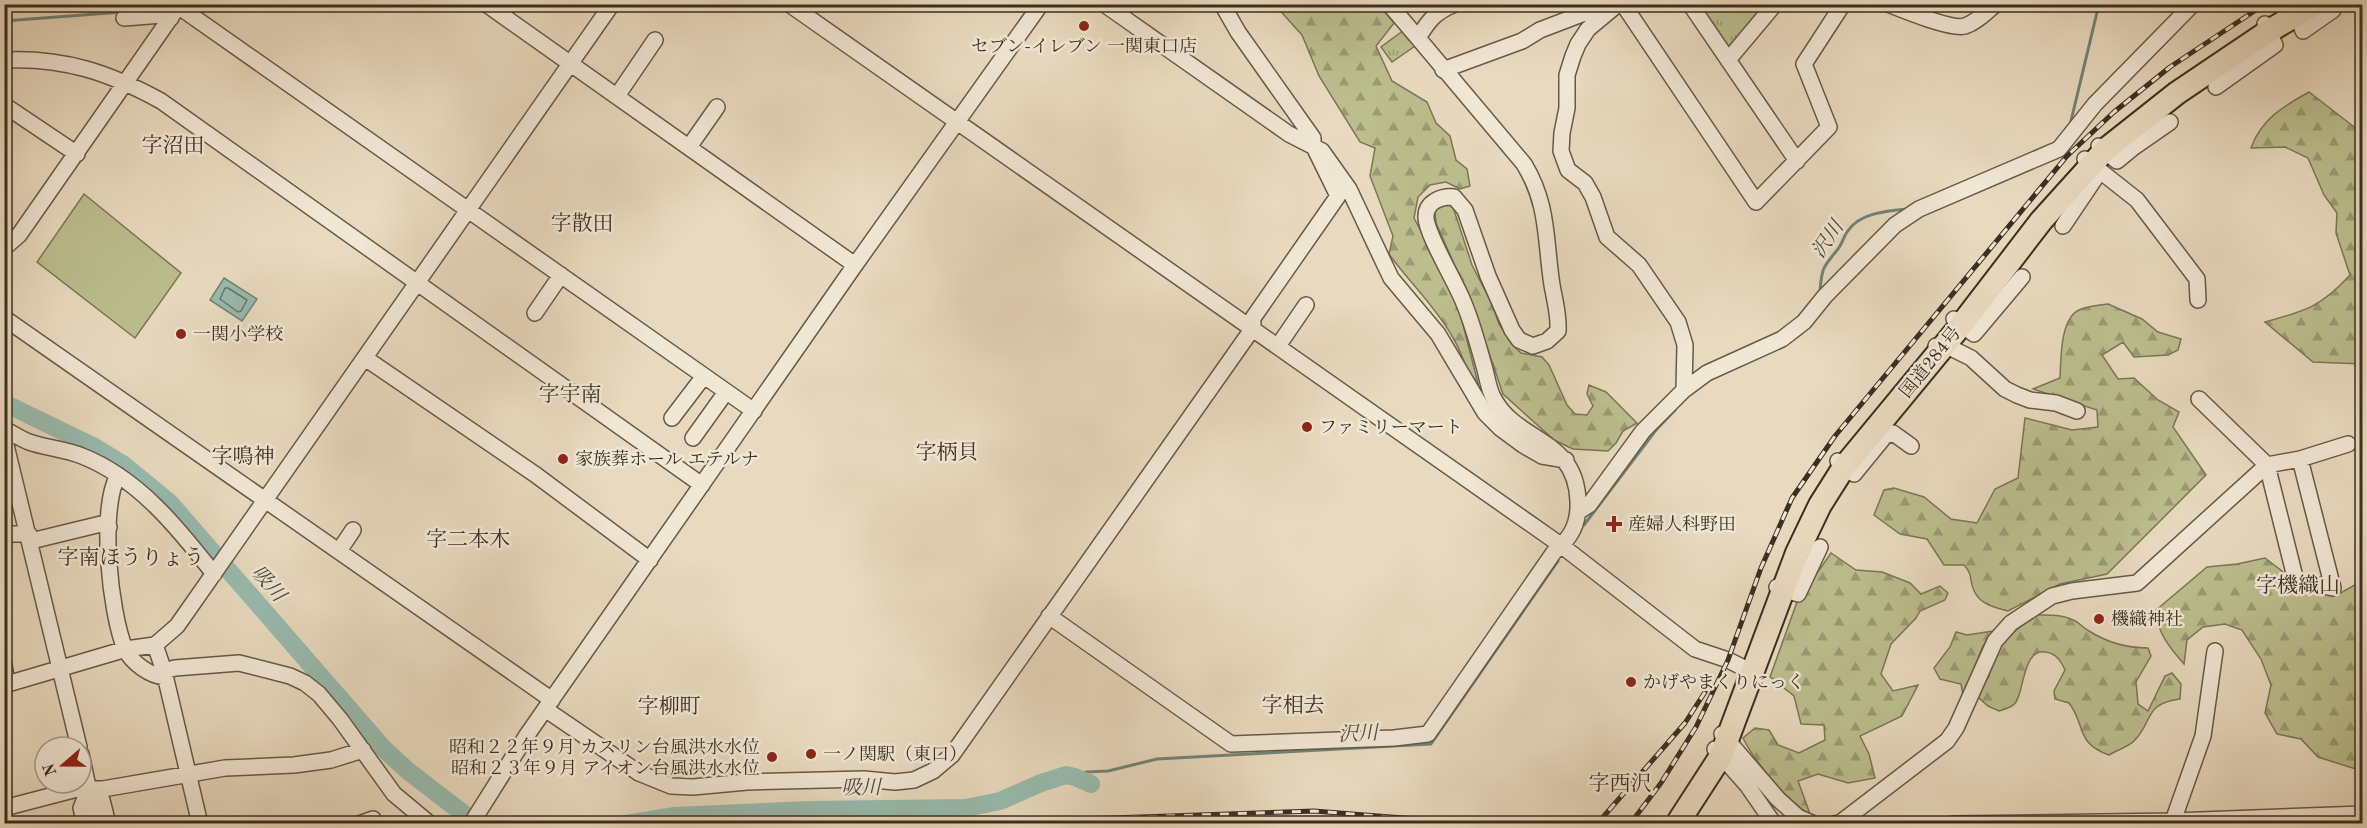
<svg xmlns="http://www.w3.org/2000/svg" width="2367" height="828" font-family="'Old Standard TT','Noto Serif JP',serif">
<defs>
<pattern id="forest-firs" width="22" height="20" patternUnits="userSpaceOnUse" patternTransform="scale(1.5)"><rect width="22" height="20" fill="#bcbe8e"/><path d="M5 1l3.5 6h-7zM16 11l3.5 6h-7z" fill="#9a9b74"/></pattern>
<pattern id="park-tufts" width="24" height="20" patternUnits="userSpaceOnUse" patternTransform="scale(1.5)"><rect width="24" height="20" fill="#bcbe8e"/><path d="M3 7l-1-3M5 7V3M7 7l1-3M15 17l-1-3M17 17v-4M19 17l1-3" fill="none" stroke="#9a9b74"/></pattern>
</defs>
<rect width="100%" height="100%" fill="#e9dabf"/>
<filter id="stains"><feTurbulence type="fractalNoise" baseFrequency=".00333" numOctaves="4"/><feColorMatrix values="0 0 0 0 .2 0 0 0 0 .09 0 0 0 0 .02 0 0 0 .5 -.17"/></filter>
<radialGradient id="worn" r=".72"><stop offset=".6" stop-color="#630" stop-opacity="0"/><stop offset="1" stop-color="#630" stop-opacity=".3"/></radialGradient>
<!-- forest -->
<path fill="url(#forest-firs)" stroke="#7b7658" stroke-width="1.5" d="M1275,5H1379L1394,23L1376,46L1392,81L1427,102L1436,123L1450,136L1456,160L1467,169L1470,186L1460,189L1446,182L1430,185L1418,197L1414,218L1446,278L1460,313L1481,395C1468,377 1464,356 1452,336C1435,306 1409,282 1389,254L1393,236L1370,176L1375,148L1360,142L1319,76L1302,35Z
M2309,92L2362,133V364L2313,362L2265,322C2305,311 2321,307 2350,275L2336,233L2337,213L2324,195L2308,158L2285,147L2251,148C2261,119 2284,106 2309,92Z
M1446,204L1453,207L1472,265L1491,302L1499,324L1512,344L1521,353L1542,357L1549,365L1567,405L1575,414L1587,415L1593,406L1587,394L1589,385L1606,392L1637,423L1623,431L1616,443L1608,451L1573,449L1554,440L1503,394L1474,309L1436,223L1435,211L1438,205Z
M2108,304L2142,319L2158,332L2181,339L2178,350L2168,355L2134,357L2123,342L2102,355L2118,379L2134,378L2158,400L2179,412L2173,427L2206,475L2107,574L2060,584L2008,611C1993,607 1978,604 1973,588C1969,577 1973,575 1964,565H1944L1927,539L1900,534L1874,515L1884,490L1894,488L1924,497L1951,519L1977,523L1995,489L2018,478L2025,418L2072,430L2098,427L2097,410L2033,389L2060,378C2061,359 2060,319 2079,310C2087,306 2099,305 2108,304Z
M1831,553L1856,570L1882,572L1910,583L1921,594L1940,586L1948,593L1945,600L1920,611L1916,618L1891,644L1881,674L1893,691L1918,685L1902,716L1860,736L1869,754L1875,778L1848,783L1818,774L1798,781L1810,814C1789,804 1753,759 1743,738L1755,728L1769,730L1778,745L1799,753L1825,740L1824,725L1801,724L1794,696L1770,677L1797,602Z
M2265,558L2282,571L2294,588L2337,595L2362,581V771L2318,757L2301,739L2277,734L2265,713L2271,685L2261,659L2242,630L2225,624L2203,627L2187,640L2184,664C2169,647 2158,633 2155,611L2207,567L2237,564Z
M2035,615C2047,615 2062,614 2073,620C2079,622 2083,628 2089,631C2108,643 2126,648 2148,648L2151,656L2136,682L2138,704L2148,711L2165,676L2172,673L2181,684L2180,699C2143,704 2154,721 2134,741C2128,747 2117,750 2109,755C2075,743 2086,725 2069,703L2055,699L2054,691L2065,670C2061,661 2056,653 2045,652C2023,649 2024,690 2016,702C2012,708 2005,709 1999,711L1988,706L1977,696L1989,676L1992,662L2001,646L2009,636Z
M1993,631L1983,646L1963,695L1961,684L1940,679L1934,668L1950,647L1956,632L1967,635Z"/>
<!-- park -->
<path fill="url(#park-tufts)" stroke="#7b7658" stroke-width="1.5" d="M1692,5H1770L1732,53Z
M1404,30L1415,46L1392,62L1381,47Z"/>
<!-- pitch -->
<path fill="#bcbe8e" stroke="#7b7658" stroke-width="1.5" d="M84,194L181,273L135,338L37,262Z"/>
<!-- water -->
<path fill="#98bbae" stroke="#728376" stroke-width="1.5" d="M224,278L257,299L242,321L210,300Z"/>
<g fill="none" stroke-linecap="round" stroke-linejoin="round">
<!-- shore -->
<path stroke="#697568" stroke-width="1.5" d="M225,288H228L247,300L241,311L238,312L220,299Z"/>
<!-- stream -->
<path stroke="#728376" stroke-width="3" d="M4,21L122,12
M2070,125L2099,4
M1820,291C1822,266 1823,268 1838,249C1842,244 1843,238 1847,232C1859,213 1886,211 1907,209
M1788,343L1802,333
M1584,525L1656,430L1675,410
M1066,775L1087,772L1108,771L1157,759L1431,744L1558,561"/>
<!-- river -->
<path stroke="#98bbae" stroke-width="18" d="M4,403L93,446L124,465L170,503L384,749L408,771L477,824
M626,824L675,816L808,810L966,808L1000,801L1041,783L1066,775L1075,777L1091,784"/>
<!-- minor casing -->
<g stroke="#665a48" stroke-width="18">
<path id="minor" d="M175,4L754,411
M486,4L855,265
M789,4L1562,546L1695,649L1728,660L1752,672
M1104,4L1289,134L1322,151L1349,189L1391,278L1438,334L1485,413L1500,428L1523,445L1542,456L1566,460
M1389,4L1418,38
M1618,4L1588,29L1578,44L1573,56L1567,75V108L1562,133L1561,151L1568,170L1585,183L1593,197L1607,237L1639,265L1678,322L1685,345L1684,390
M1623,4L1756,202L1829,127L1804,64L1843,4
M1690,4L1797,161
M1888,4C1903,10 1952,30 1965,26C1977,22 1986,12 1996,4
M2291,4L2298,16L2303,31L2333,10
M124,18L162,15L171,18
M4,60C64,57 110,73 161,101L702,485
M1728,60L1775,4
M1443,70L1522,41L1540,30L1608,4
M2216,87L2275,45L2265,24
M617,96L655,40
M4,105L77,154
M2099,146L2117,161L2134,147L2170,122
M689,147L717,107
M2085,159L2137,200L2197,279L2198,300
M2063,226L2100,171
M4,248L19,235L180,4
M535,313L561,275
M4,318L552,700
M1954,319L1974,334L2022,277
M1278,346L1306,305
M1936,346L1951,348L1971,358L2005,389L2017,395L2030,400L2056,403L2077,411
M365,358L536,475L650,560
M2199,399L2267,465L2296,581L2333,588L2300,459
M672,418L704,376
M4,429C12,433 21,439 29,442C46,448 65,449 82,456C138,478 178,528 214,574
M4,437L79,747
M693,438L726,392
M1838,461L1854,474L1885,436L1893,433L1911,446
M118,475C99,510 110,612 125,649C132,663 150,676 165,677
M1578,512L1589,505L1643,431L1684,390L1707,373L1782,339L1804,322L1825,296L1895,225L1919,209L2059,149L2095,104L2193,4
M4,534H29
M31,541L101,524L109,527
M339,551L353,530
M1777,587L1798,594L1820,547
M1049,616L1231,744L1394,738L1428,734L1554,552C1571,538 1579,524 1578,501C1576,437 1516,443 1493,397C1488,387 1487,376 1484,366C1478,344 1472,322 1463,301C1455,281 1427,235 1426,218C1425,202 1441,196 1454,197L1465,210L1488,276L1512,330L1519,340L1533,346L1547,341L1558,331C1559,315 1555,302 1552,285C1545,240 1549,205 1524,164L1418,38C1429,20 1435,12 1455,4
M155,645L164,671L200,824
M4,665L7,684
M164,671L175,668L239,663L290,676L305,683L319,694L340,719L394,794L430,824
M4,685L126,649L155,645L177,626L612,4
M545,709L639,773L671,786L693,787L747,782L864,779L895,782L914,780L933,771L952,755L1253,328V318L1338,196L1313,145V138L1238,32L1222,4
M1722,734L1778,799L1798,817L1814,824
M1715,749L1747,785L1774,824
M81,754L96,824
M91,790L102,800L108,824
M4,808L77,789H103L225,768L294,765L331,760L363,750
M2173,821L2203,736L2215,651
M85,824L81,808L89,788
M359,824L373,819
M471,824L527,735L855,265L1041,4
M1834,824L1840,823L1947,741L1956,728L1995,641L2011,623L2052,596L2072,591L2137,583L2267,465L2300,459L2348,444
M1952,824L2173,821L2362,814"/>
</g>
<!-- highway casing -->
<g stroke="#3a2f21" stroke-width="26">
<path id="highway" d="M1677,824L1721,756L1797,553L1820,505L1844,467L1962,324L2041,221L2105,150L2177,93L2269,31L2315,4"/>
</g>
<!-- minor -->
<use href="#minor" stroke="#f1e7d5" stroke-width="15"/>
<!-- highway -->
<use href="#highway" stroke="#e9dabf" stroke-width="22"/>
<!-- rail casing -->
<g stroke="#3a2f21" stroke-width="5">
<path id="rail" d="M1022,821L1314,811L1429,820
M1270,824L1344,821
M1597,824L1685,723L1705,692
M1630,824L1661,783L1696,727L1728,660L1761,568L1792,498L1835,436L2067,156L2114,112L2170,67L2265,4"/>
</g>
<!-- rail -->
<use href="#rail" stroke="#f1e7d5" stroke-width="3" stroke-dasharray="9" stroke-linecap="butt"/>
</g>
<!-- markers -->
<g fill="#8f2418" stroke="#f1e7d5" stroke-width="2">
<circle cx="1084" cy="26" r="6"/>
<circle cx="181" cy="334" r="6"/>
<circle cx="1307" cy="427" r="6"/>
<circle cx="563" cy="459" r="6"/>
<path d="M1611 515h6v6h6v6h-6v6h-6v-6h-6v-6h6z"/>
<circle cx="2099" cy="619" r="6"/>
<circle cx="1631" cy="682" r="6"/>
<circle cx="811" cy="754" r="6"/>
<circle cx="772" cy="757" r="6"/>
</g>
<g text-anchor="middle" stroke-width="5" stroke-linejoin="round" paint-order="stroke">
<!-- poi labels -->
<g font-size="18" fill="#3a2f21" stroke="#f1e7d5" text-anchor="start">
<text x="1084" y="52" text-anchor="middle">セブン-イレブン 一関東口店</text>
<text x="193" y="340">一関小学校</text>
<text x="1319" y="433">ファミリーマート</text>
<text x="575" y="465">家族葬ホール エテルナ</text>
<text x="1628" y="530">産婦人科野田</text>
<text x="2111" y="625">機織神社</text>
<text x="1643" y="688">かげやまくりにっく</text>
<text x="760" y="753" text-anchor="end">昭和２２年９月 カスリン台風洪水水位<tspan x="760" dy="21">昭和２３年９月 アイオン台風洪水水位</tspan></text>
<text x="823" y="760">一ノ関駅（東口）</text>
</g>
<!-- street labels -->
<g font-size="18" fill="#3a2f21" stroke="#f1e7d5">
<text transform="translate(1930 362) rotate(-51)" y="6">国道284号</text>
</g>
<!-- water labels -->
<g font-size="20" font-style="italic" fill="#4d4b3d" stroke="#f1e7d5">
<text transform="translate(1827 239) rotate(-56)" y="7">沢川</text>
<text transform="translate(269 583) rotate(49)" y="7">吸川</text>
<text transform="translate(1358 733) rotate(-3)" y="7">沢川</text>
<text transform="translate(861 787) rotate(-1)" y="7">吸川</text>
</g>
<!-- quarter labels -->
<g font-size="21" fill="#3a2f21" stroke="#f1e7d5">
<text x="173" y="152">字沼田</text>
<text x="582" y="230">字散田</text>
<text x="570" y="401">字宇南</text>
<text x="947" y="459">字柄貝</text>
<text x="243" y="463">字鳴神</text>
<text x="468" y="546">字二本木</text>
<text x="131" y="564">字南ほうりょう</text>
<text x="2298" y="592">字機織山</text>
<text x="1293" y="712">字相去</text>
<text x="669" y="713">字柳町</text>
<text x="1620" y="790">字西沢</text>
</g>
</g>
<!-- margin -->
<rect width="2367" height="828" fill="none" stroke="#e9dabf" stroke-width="24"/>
<rect x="6" y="6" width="2355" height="816" fill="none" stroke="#3a2f21" stroke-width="3"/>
<rect x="12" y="12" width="2343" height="804" fill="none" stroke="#3a2f21" stroke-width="1.5"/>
<!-- north arrow -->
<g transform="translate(63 765) rotate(250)"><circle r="28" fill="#f1e7d5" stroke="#a89d8d" stroke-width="1.5"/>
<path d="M0-4.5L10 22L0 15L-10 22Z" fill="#8f2418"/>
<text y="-9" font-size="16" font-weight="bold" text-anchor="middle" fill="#3a2f21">N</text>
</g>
<rect width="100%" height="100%" filter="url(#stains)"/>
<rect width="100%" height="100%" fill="url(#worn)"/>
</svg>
